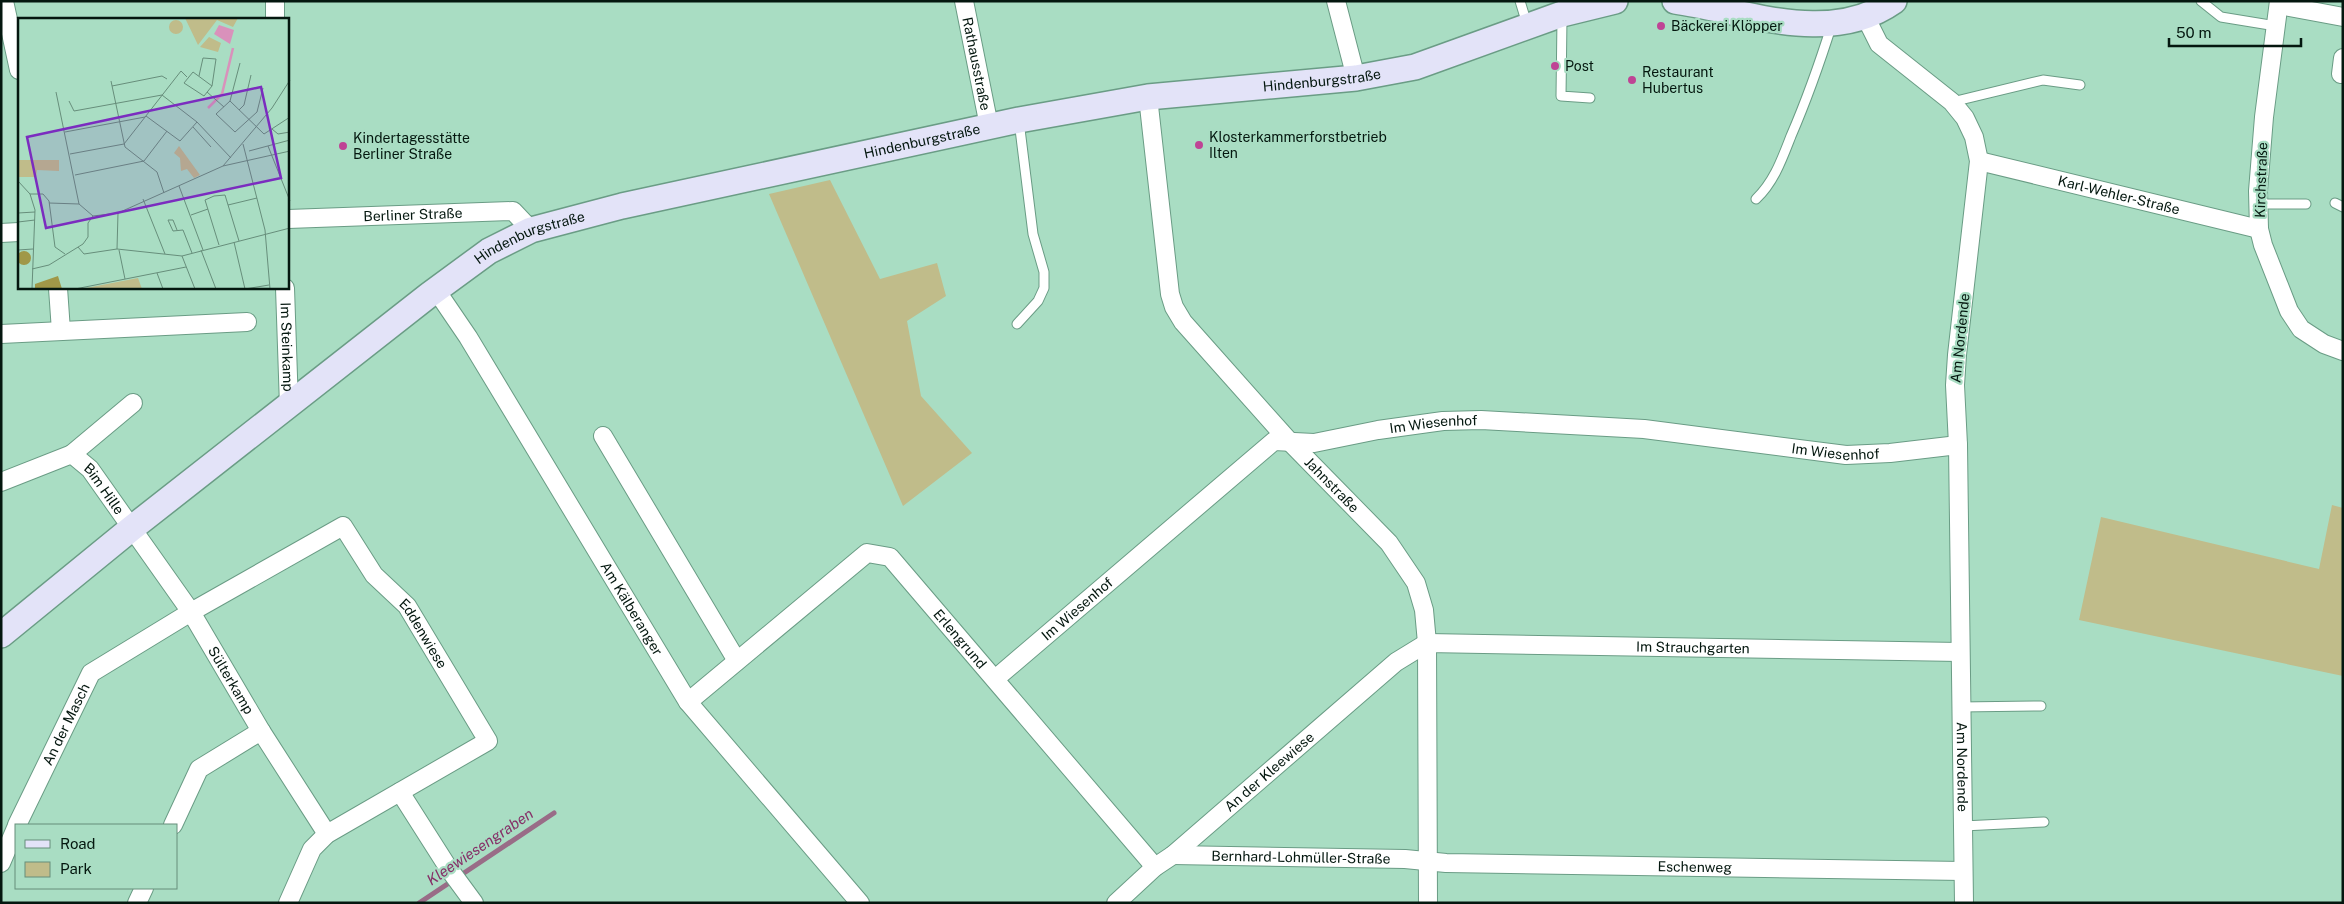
<svg xmlns="http://www.w3.org/2000/svg" width="2344" height="904" font-family="'Public Sans',sans-serif">
<rect width="100%" height="100%" fill="#a9ddc3"/>
<!-- green -->
<path fill="#c0bc8a" d="M830,180L880,279L937,263L946,296L907,321L921,396L972,453L903,506L769,194Z
M2332,505L2343,508V676L2079,620L2101,517L2319,569Z"/>
<g fill="none" stroke-linecap="round" stroke-linejoin="round">
<!-- stream -->
<path stroke="#996c87" stroke-width="5" d="M419,903L554,813"/>
<!-- lane casing -->
<g stroke="#6a9c85" stroke-width="11">
<path id="lane" d="M1520,1L1527,24
M2201,1L2221,17L2276,26
M1562,18L1561,96L1590,98
M1952,102L2043,80L2080,85
M1756,199C1774,182 1782,159 1791,136C1807,99 1820,62 1832,24
M2335,203L2343,207
M2258,204H2306
M1017,324L1038,301L1044,288V272L1033,234L1019,121
M1960,707L2041,706
M1963,826L2044,822"/>
</g>
<!-- street casing -->
<g stroke="#6a9c85" stroke-width="20">
<g id="street">
<path d="M4,1L19,70"/>
<path d="M275,1V19"/>
<path id="s1" d="M964,1L989,126"/>
<path d="M1336,1L1356,78"/>
<path d="M2279,1L2264,117L2258,191L2259,229L2263,245L2289,311L2301,329L2324,344L2343,351"/>
<path d="M2279,5L2343,17"/>
<path id="s2" d="M1865,16L1879,44L1952,102L1965,118L1974,137L1979,161L1957,355L1955,385L1958,445L1964,903"/>
<path d="M2341,74L2343,58"/>
<path id="s3" d="M1148,97L1170,294L1174,307L1183,322L1289,441L1389,543L1416,583L1424,610L1427,643L1428,903"/>
<path id="s4" d="M1979,161L2259,229"/>
<path id="s5" d="M288,219L513,211L531,230"/>
<path d="M1,233L19,232"/>
<path d="M58,288L61,331"/>
<path id="s6" d="M285,288L289,406"/>
<path id="s7" d="M436,290L468,337L688,702L860,903"/>
<path d="M1,334L247,322"/>
<path d="M603,436L737,661"/>
<path d="M72,454L133,403"/>
<path id="s8" d="M1,482L72,454L90,469L191,612L261,731L327,834"/>
<path id="s9" d="M995,679L1274,441L1314,443L1378,430L1443,421L1481,420L1644,429L1846,455L1890,453L1958,445"/>
<path id="s10" d="M688,702L867,553L890,557L1155,867"/>
<path d="M400,792L449,869L474,903"/>
<path id="s11" d="M17,825L91,673L191,612L343,526L374,575L407,606L488,741L327,834L312,849L288,903"/>
<path d="M173,825L199,769L261,731"/>
<path id="s12" d="M1173,855L1405,859L1446,863L1963,871"/>
<path d="M1,863L16,828"/>
<path d="M137,903L144,888"/>
<path id="s13" d="M1116,903L1155,867L1173,855L1396,662L1427,643L1960,652"/>
</g>
</g>
<!-- secondary casing -->
<g stroke="#6a9c85" stroke-width="28">
<g id="secondary">
<path d="M1675,1C1746,11 1829,47 1894,1"/>
<path id="s14" d="M1,635L132,528L429,295L489,251L531,230L622,206L1019,120L1148,97L1356,78L1415,67L1562,14L1615,1"/>
</g>
</g>
<!-- lane -->
<use href="#lane" stroke="#fff" stroke-width="9"/>
<!-- street -->
<use href="#street" stroke="#fff" stroke-width="18"/>
<!-- secondary -->
<use href="#secondary" stroke="#e3e3f8" stroke-width="25"/>
</g>
<!-- markers -->
<g fill="#bf4495" stroke="#a9ddc3" stroke-width="2">
<circle cx="1661" cy="26" r="5"/>
<circle cx="1555" cy="66" r="5"/>
<circle cx="1632" cy="80" r="5"/>
<circle cx="1199" cy="145" r="5"/>
<circle cx="343" cy="146" r="5"/>
</g>
<g text-anchor="middle" stroke-width="4.5" stroke-linejoin="round" paint-order="stroke">
<!-- poi labels -->
<g font-size="14" fill="#04170f" stroke="#a9ddc3" text-anchor="start">
<text x="1671" y="31">Bäckerei Klöpper</text>
<text x="1565" y="71">Post</text>
<text x="1642" y="77">Restaurant<tspan x="1642" dy="16">Hubertus</tspan></text>
<text x="1209" y="142">Klosterkammerforstbetrieb<tspan x="1209" dy="16">Ilten</tspan></text>
<text x="353" y="143">Kindertagesstätte<tspan x="353" dy="16">Berliner Straße</tspan></text>
</g>
<!-- street labels -->
<g font-size="14" fill="#04170f" stroke="#a9ddc3">
<text dy="5" stroke="none"><textPath href="#s1" startOffset="64">Rathausstraße</textPath></text>
<text dy="5" stroke="none"><textPath href="#s14" startOffset="1474">Hindenburgstraße</textPath></text>
<text dy="5" stroke="none"><textPath href="#s14" startOffset="1069">Hindenburgstraße</textPath></text>
<text transform="translate(2261 180) rotate(-88)" y="5">Kirchstraße</text>
<text dy="5" stroke="none"><textPath href="#s4" startOffset="144">Karl-Wehler-Straße</textPath></text>
<text dy="5" stroke="none"><textPath href="#s5" startOffset="125">Berliner Straße</textPath></text>
<text dy="5" stroke="none"><textPath href="#s14" startOffset="664">Hindenburgstraße</textPath></text>
<text transform="translate(1960 338) rotate(-84)" y="5">Am Nordende</text>
<text dy="5" stroke="none"><textPath href="#s6" startOffset="59">Im Steinkamp</textPath></text>
<text dy="5" stroke="none"><textPath href="#s9" startOffset="528">Im Wiesenhof</textPath></text>
<text dy="5" stroke="none"><textPath href="#s9" startOffset="932">Im Wiesenhof</textPath></text>
<text dy="5" stroke="none"><textPath href="#s3" startOffset="450">Jahnstraße</textPath></text>
<text dy="5" stroke="none"><textPath href="#s8" startOffset="124">Bim Hille</textPath></text>
<text dy="5" stroke="none"><textPath href="#s7" startOffset="374">Am Kälberanger</textPath></text>
<text dy="5" stroke="none"><textPath href="#s9" startOffset="108">Im Wiesenhof</textPath></text>
<text dy="5" stroke="none"><textPath href="#s11" startOffset="596">Eddenwiese</textPath></text>
<text dy="5" stroke="none"><textPath href="#s10" startOffset="364">Erlengrund</textPath></text>
<text dy="5" stroke="none"><textPath href="#s13" startOffset="672">Im Strauchgarten</textPath></text>
<text dy="5" stroke="none"><textPath href="#s8" startOffset="354">Sülterkamp</textPath></text>
<text dy="5" stroke="none"><textPath href="#s11" startOffset="112">An der Masch</textPath></text>
<text dy="5" stroke="none"><textPath href="#s2" startOffset="798">Am Nordende</textPath></text>
<text dy="5" stroke="none"><textPath href="#s13" startOffset="202">An der Kleewiese</textPath></text>
<text dy="5" stroke="none"><textPath href="#s12" startOffset="128">Bernhard-Lohmüller-Straße</textPath></text>
<text dy="5" stroke="none"><textPath href="#s12" startOffset="522">Eschenweg</textPath></text>
</g>
<!-- water labels -->
<g font-size="15" font-style="italic" fill="#863168" stroke="#a9ddc3">
<text transform="translate(480 847) rotate(-34)" y="5">Kleewiesengraben</text>
</g>
</g>
<!-- overview -->
<g transform="translate(18 18)">
<rect width="271" height="271" fill="#a9ddc3"/>
<path d="M167,0H220L215,9L199,2L180,27ZM151 9a7 7 0 1 1 14 0a7 7 0 1 1-14 0ZM191,19L203,25L200,34L182,29ZM161,128L182,157L176,160L169,151L163,153L162,140L156,135ZM0,142H41V153L19,152L18,159H0ZM120,260L124,271H63Z" fill="#c0bc8a"/>
<path d="M-1 240a7 7 0 1 1 14 0a7 7 0 1 1-14 0ZM40,258L44,271H17V266Z" fill="#a09848"/>
<path d="M201,7L216,12L212,26L196,16Z" fill="#d991bb"/>
<path fill="none" stroke="#d991bb" stroke-width="2.5" d="M190,90L204,76L215,30"/>
<path fill="none" stroke="#678e7b" stroke-width="1" d="M175,54L194,68L186,78L166,65ZM181,58L185,40L198,41L194,68M93,63L107,129L139,154L146,175M94,68L144,58L149,61M38,74L61,186L75,198M189,74L206,89M51,83L56,93L144,77L179,104L213,140M212,83L198,96L217,114L239,94L245,70M212,83L246,116L272,99M212,83L222,45M221,92L226,87L233,57M128,98L162,123L179,104M175,109L193,129M254,111L260,116L272,114M47,114L127,99M225,126L247,212L252,271M250,128L272,183M231,133L272,122M52,136L106,126L163,53L169,59M205,148L272,133M57,157L126,143L149,113M0,163L12,176L17,192L14,271M161,168L185,232M12,176H25L31,183L37,229L47,236M125,181L147,236M31,185L61,186M210,187L239,180M0,195L17,194M173,197L190,191M0,204L17,202M159,212L155,202H150L155,213L165,212L174,235M216,224L227,271M201,227L187,182L196,178L207,177L221,223M60,229L66,236L99,231L164,238L272,210M99,231L100,195M0,232L15,231M101,232L107,261M183,232L198,271M164,238L177,271M14,251L31,247L65,226L70,219V205L75,198L100,195L205,148L254,90L272,62M139,255L145,271M57,271L168,249M227,271L251,267"/>
<path fill="#7b2cbf" fill-opacity="0.15" stroke="#7b2cbf" stroke-width="2.5" d="M243,69L263,160L28,210L9,119Z"/>
<rect width="271" height="271" fill="none" stroke="#04170f" stroke-width="2.5"/>
</g>
<!-- border -->
<rect width="2344" height="904" fill="none" stroke="#04170f" stroke-width="5"/>
<!-- legend -->
<rect x="15" y="824" width="162" height="65" fill="#a9ddc3" stroke="#678e7b"/>
<rect x="25" y="840" width="25" height="8" fill="#e3e3f8" stroke="#678e7b"/>
<text x="60" y="849" font-size="15" fill="#04170f">Road</text>
<rect x="25" y="862" width="25" height="15" fill="#c0bc8a" stroke="#678e7b"/>
<text x="60" y="874" font-size="15" fill="#04170f">Park</text>
<!-- scale -->
<path d="M2169 38v8h132v-8" fill="none" stroke="#04170f" stroke-width="2.5"/>
<text x="2176" y="38" font-size="15" fill="#04170f" stroke="#a9ddc3" stroke-width="4" paint-order="stroke">50 m</text>
</svg>
